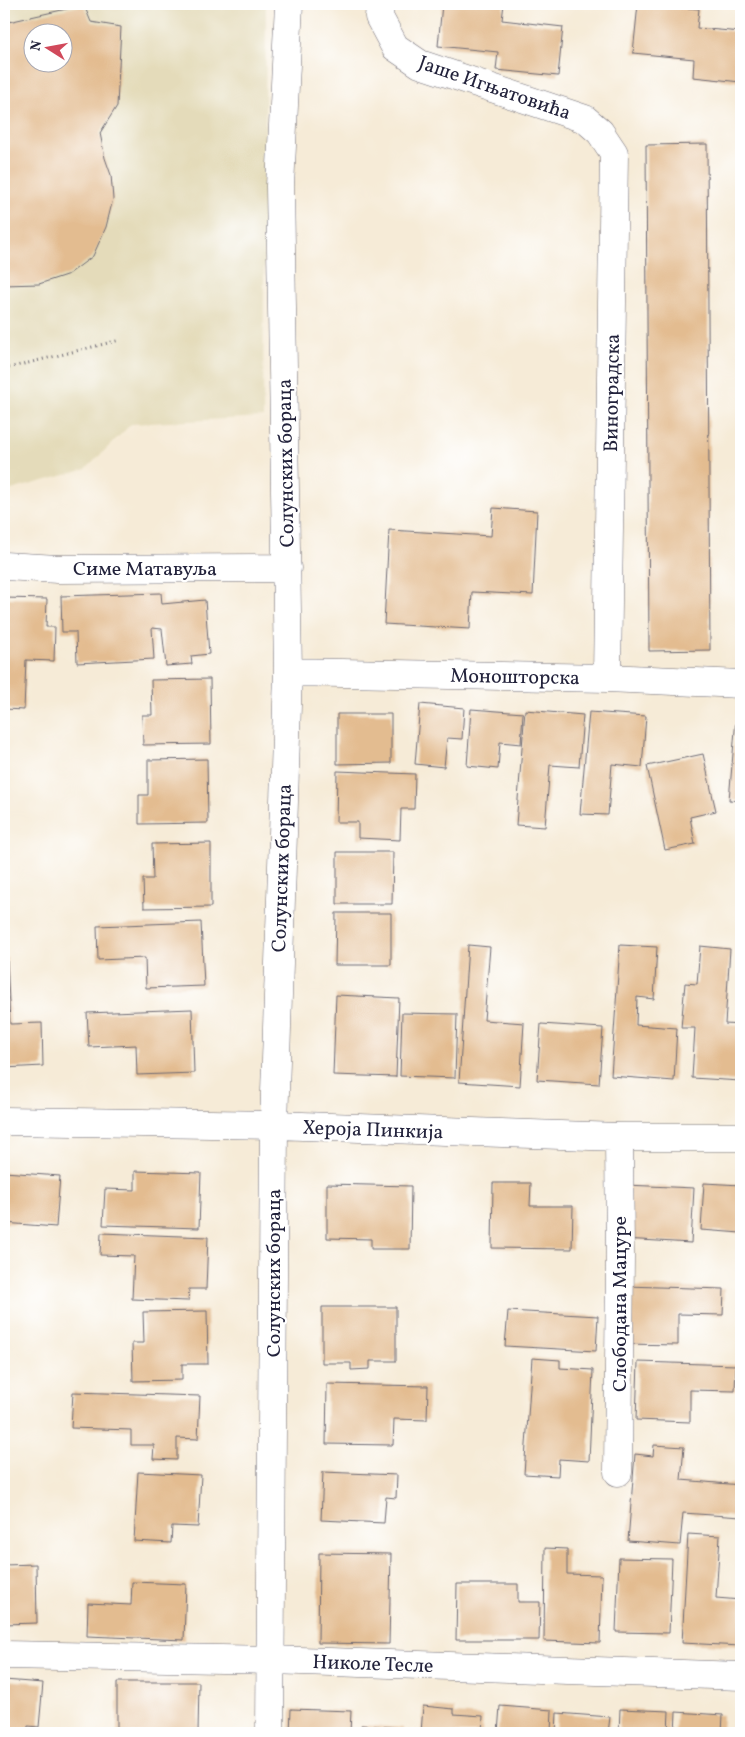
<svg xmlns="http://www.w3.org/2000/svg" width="745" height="1737" font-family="Vollkorn,serif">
<rect width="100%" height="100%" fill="#fff"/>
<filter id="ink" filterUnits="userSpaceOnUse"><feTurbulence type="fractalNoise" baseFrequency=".02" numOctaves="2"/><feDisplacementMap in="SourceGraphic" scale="10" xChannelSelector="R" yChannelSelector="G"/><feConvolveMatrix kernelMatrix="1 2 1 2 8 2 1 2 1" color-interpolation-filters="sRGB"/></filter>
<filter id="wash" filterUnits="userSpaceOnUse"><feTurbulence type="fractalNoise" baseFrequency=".0096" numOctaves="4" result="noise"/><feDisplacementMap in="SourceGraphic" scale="20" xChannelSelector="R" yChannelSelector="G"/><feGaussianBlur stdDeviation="1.12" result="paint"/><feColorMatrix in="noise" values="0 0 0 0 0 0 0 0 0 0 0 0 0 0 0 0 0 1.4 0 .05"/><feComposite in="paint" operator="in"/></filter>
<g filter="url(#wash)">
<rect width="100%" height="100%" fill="#f6ebd7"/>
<!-- built -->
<path fill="#e4dbba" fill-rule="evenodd" d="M4,4H266L263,417L131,424L86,469L4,492ZM32,32H62V62H32Z"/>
<g id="blocks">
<!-- building -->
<path fill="#e3bc90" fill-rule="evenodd" d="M442,4H504L502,20L563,27L558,76L496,70L498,52L438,46Z
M638,4L699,9L697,28L741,32V82L693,77L694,59L633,53Z
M84,5L91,22L121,27L117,106L100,133L105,158L111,175L113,199L106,227L93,256L69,274L39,284L4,285V23ZM32,32H62V62H32Z
M707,144L710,650L649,651L646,145Z
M493,508L537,511L533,595L472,592L470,629L384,624L389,530L491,536Z
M161,593L162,604L205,600L209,654L191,656L192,664L166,666L162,629L152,628L154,659L77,663L76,632H62L61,596Z
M4,598L47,599L46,627H55L54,661L26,660L24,710L4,709Z
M210,679L211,744L143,745L142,715H152L151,680Z
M420,704L464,708L462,739L447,738L444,767L415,764Z
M737,707H741V801L729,800Z
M471,709L523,713L521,744L500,742L498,769L467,766Z
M525,710L583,715L579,767L550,765L545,827L516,825Z
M589,712L646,716L642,767L612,764L608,815L580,814Z
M337,714H391V763L337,764Z
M703,754L716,811L690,817L695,844L665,850L647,766Z
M207,759L208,823L139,824V795H148V760Z
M337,771L415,774L414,809H401L400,840L358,838V822H336Z
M211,843V907L144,908L143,879H153L152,844Z
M337,852H393L392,904H337Z
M336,913H391V965H335Z
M201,922L204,986L146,988L145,958L98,960L97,926Z
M468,945L490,947L484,1020L524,1023L520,1086L459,1082Z
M620,945L657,947L654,999L637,997L636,1025L677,1028L674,1081L611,1076Z
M700,946L730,949L725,1024L741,1025V1081L692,1078L695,1028H681L685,983L697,984Z
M4,958H7L10,1024L42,1023L43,1066L4,1068Z
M336,995L399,998L396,1077L333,1075Z
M192,1009L194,1073L137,1075L136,1045L89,1047L87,1013Z
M402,1013L457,1014L455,1078L400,1076Z
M541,1024L603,1028L599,1084L537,1080Z
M135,1171L201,1173L199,1228L103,1225L105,1189L135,1190Z
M4,1172L60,1176L56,1227L4,1223Z
M493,1183H531L530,1206H573L572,1249L492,1248Z
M704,1183L741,1185V1233L701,1230Z
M327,1184L411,1186L410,1249H371V1239L327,1238Z
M626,1185L694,1188L691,1243L624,1239Z
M101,1233L208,1237L206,1289H189L188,1301L132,1299L134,1256L100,1255Z
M626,1286L724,1289L723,1315L678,1314V1345L624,1344Z
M322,1307H396V1361H370V1369L351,1370V1363H322Z
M207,1311L208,1364H182V1380L133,1381L132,1343H144L143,1312Z
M508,1311L598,1316L596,1351L505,1346Z
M532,1358L560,1360V1368L593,1370L589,1461L559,1459L558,1476L524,1474Z
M638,1362L736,1365L735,1391L690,1390V1422L636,1420Z
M327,1384L428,1386L427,1420L394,1419L393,1445L326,1444Z
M73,1392L200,1396L198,1439L177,1438V1460L153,1459L154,1445H131V1430L71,1428Z
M654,1445L684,1447L681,1480L741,1485V1517L683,1513L680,1545L628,1541L635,1454L653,1456Z
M138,1472L201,1475L198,1527L172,1526L171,1543L134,1541Z
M323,1472L397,1475L396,1498L386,1497L384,1523L321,1520Z
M688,1534L720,1536L716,1598L741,1600V1646L682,1643Z
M545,1548L567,1549V1574L602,1575L600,1643L544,1641Z
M319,1553L391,1554L389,1644L318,1643Z
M619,1558L672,1559L669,1633L616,1632Z
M36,1564L37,1623L4,1624V1565Z
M132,1582L186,1584L184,1640L87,1636L88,1603L131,1605Z
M457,1584H518V1602H540L539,1640H456Z
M4,1680L43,1683L39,1727L28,1726L27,1733H4Z
M117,1682H199L198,1733H117Z
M423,1706L454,1709V1714L483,1716L482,1733H421Z
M500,1706L552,1710L551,1733H498Z
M291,1709L351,1711L350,1733H290Z
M620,1709L669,1711L668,1733H619Z
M676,1712L723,1715L722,1733H675Z
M557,1713L610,1717L608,1733H556Z
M361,1725L403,1728V1733H361Z"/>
</g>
</g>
<g filter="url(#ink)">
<use href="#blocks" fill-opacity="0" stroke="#6c6872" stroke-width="1"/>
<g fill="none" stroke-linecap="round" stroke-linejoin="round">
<!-- minor casing -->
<g stroke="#6c6872" stroke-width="29">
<path id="minor" d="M380,4L379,17L395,47L420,64L585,119L600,132L614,153L607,678
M4,566L58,569L287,568
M288,672L607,678L741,684
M4,1121L274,1125L619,1137H741
M618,1472L620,1257L619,1137
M4,1655L271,1660L741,1676
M270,1733L274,1125L288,672L280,186L289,4"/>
</g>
<!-- path -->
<path stroke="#6c6872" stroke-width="3" stroke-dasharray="1 4" stroke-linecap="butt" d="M4,369L120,340"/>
<!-- minor -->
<use href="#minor" stroke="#fff" stroke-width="28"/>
</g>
</g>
<g text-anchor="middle" stroke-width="4.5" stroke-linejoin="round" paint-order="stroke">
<!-- street labels -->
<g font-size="20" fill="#22223b" stroke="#fff">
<text transform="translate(495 87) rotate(19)" y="7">Јаше Игњатовића</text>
<text transform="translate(611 393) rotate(-89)" y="7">Виноградска</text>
<text transform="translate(285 463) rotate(-91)" y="7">Солунских бораца</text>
<text x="145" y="575">Симе Матавуља</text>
<text transform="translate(515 676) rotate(1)" y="7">Моношторска</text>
<text transform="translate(281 868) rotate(-88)" y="7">Солунских бораца</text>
<text transform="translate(373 1129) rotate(2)" y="7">Хероја Пинкија</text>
<text transform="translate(273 1273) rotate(-90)" y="7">Солунских бораца</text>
<text transform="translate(619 1304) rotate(-90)" y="7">Слободана Мацуре</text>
<text transform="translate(373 1663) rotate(2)" y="7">Николе Тесле</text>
</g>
</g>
<!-- margin -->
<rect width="745" height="1737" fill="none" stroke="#fff" stroke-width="20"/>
<!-- north arrow -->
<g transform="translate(48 48) rotate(281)"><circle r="24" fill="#ffffff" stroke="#a7a7b1"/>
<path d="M0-4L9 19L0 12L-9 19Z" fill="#d1495b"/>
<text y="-8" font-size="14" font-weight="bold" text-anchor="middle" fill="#22223b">N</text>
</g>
</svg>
